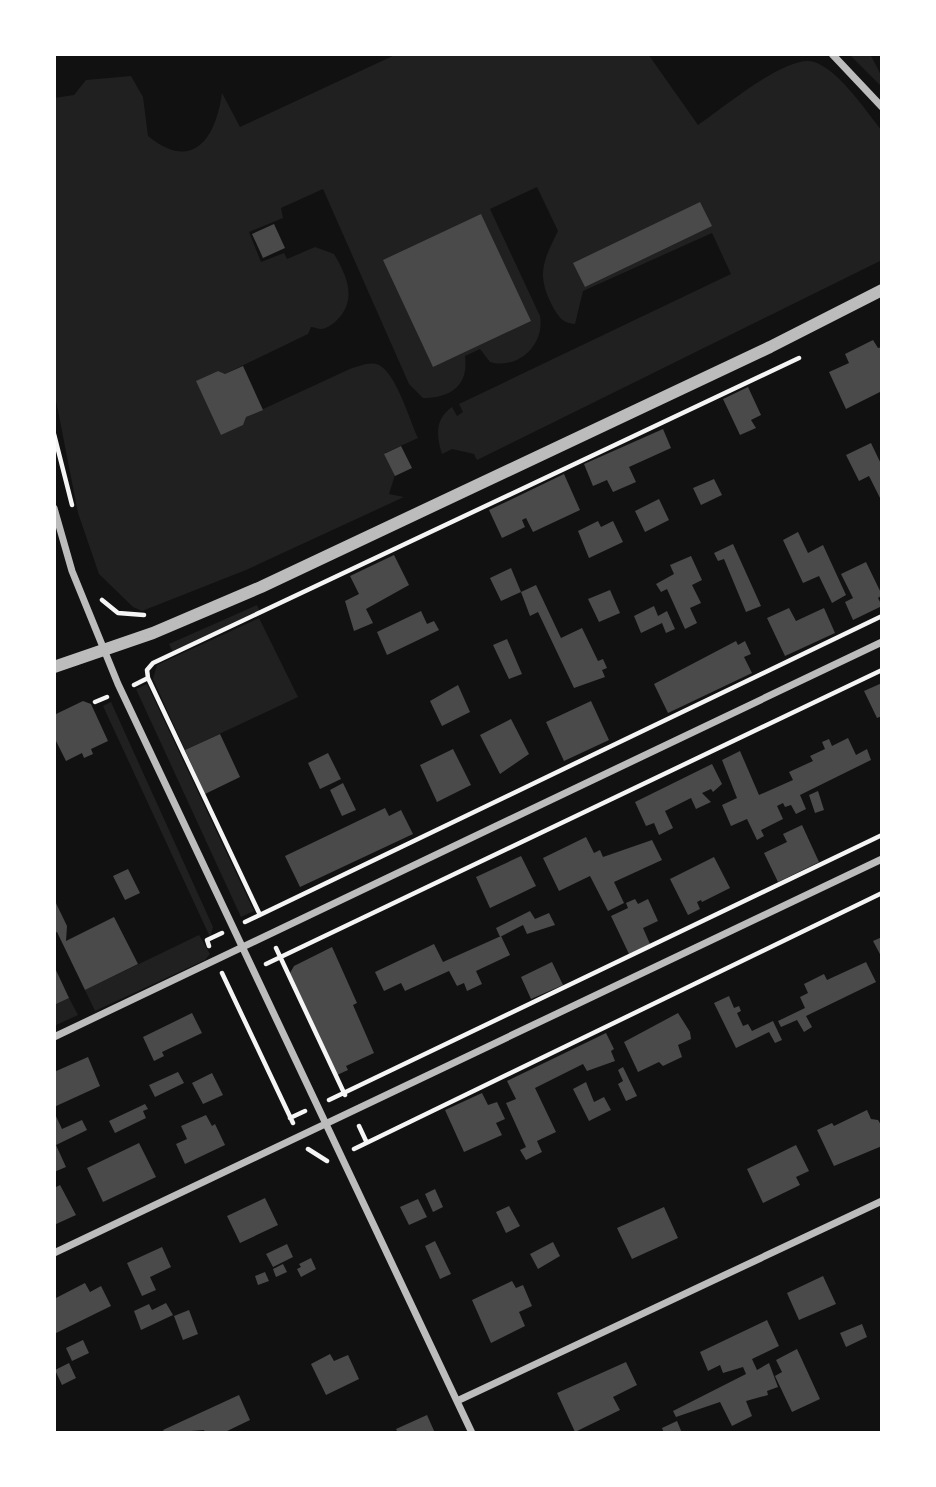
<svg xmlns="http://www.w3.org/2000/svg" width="936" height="1487" font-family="'IBM Plex Sans',sans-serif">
<rect width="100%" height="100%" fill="#111"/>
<!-- green -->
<path fill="#202020" d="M397,54H648L698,125C722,109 788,53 814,62C839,70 866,111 882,131V260L477,460L474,454L452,449L442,454C436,435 435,419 452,407L457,416L463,412L459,404L731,274L712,233L583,291L575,324C564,323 560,319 554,309C536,276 542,263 558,231L537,187L490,209L540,316C545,345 518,370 490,362L480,349L465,356C469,385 451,398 423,398L409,384L323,189L281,208L283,218L249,232L261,262L284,253L287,259L315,247L334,254C347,276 358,300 336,321C333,324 326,329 321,329C318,329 314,327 311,327L308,334L225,374L218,371L197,381L246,417L352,368C360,366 370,361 379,365C396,373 410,421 418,438L385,453L395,475L389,494L404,497L246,570L142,611L133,607L99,574L78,513L54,390V98L74,95L86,80L131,76L143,97L148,136C193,173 216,138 222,93L240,127Z
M849,54H870L882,77V87Z
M257,605L260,612L173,652L169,644Z
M259,618L298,697L185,750L153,679L157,665Z
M147,684L254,911L241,917L136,689Z
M111,702L213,927L210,937L103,706Z
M199,935L210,954L205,960L95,1011L85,990Z
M69,998L78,1015L54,1026V1005Z"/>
<!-- building -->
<path fill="#4a4a4a" d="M700,202L712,226L585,287L573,263Z
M481,214L531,321L433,367L383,260Z
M274,224L285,248L263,258L252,234Z
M873,340L878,348L882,347V391L846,409L829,372L849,363L845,354Z
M243,366L263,410L246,417L243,425L221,435L196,381L218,371L225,374Z
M748,387L761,415L751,420L756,428L740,435L723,399Z
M663,429L671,448L629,467L636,482L613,492L607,480L593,486L584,464Z
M871,443L882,466V502L869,476L859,481L846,455Z
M401,446L412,468L395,476L384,454Z
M564,474L580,510L533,532L526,518L522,520L525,527L502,538L489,510Z
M714,479L722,495L701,505L693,488Z
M659,499L669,520L645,532L635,511Z
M598,521L601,527L613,521L623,542L589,558L578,531Z
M798,532L808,553L823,545L846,595L832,603L819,576L803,583L783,540Z
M733,544L761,606L746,612L724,559L718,561L714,553Z
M394,555L409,585L366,609L373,623L354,631L345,601L359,594L350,576Z
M691,556L702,580L692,585L701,603L690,608L697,623L685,629L667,589L661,592L656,584L674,574L670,565Z
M866,562L882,595L878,598L882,606L853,620L845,602L853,598L841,574Z
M511,568L521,592L536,585L561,638L582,628L598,661L603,659L607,668L602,670L605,677L574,688L538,612L530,616L521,592L501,601L490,578Z
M610,590L620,613L599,622L588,599Z
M654,606L658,616L667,611L675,629L666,633L662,623L641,633L634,616Z
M789,608L796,621L824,608L835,633L785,656L767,618Z
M421,611L427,624L434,621L439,630L387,655L377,632Z
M507,639L522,674L509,679L493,645Z
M736,641L738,645L745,641L751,654L744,657L752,673L668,713L654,684Z
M882,683V716L877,718L864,691Z
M458,685L470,712L442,726L430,701Z
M83,701L91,704L108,741L91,749L93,754L84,758L82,753L66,761L54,737V715Z
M591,701L609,740L564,761L546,722Z
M511,719L529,754L500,774L480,735Z
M220,734L240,777L205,794L185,750Z
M848,738L856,755L867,749L871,760L800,795L806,809L796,814L791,805L785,807L783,803L777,806L783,819L761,830L764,836L757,840L747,819L731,826L722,805L737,798L722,760L740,751L759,795L793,780L789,772L813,761L810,756L825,749L822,742L829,739L832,746Z
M453,749L471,785L437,802L420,765Z
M328,753L341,779L320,789L308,763Z
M712,764L722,784L713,792L711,789L702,793L711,802L696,809L691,798L665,811L673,828L659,835L654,823L646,826L635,802Z
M343,783L356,810L342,816L330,790Z
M818,791L824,810L815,813L809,795Z
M385,808L389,816L401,810L413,834L300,887L285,856Z
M802,825L819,862L778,882L764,853L787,842L783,834Z
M586,837L594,853L600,850L603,857L652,840L662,860L614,882L624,903L608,911L590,876L559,891L543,858Z
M521,856L536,886L490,908L476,877Z
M714,857L730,888L702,902L701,900L697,902L700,909L688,915L670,879Z
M128,869L140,893L125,900L113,876Z
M54,899L67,926L66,941L114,917L138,964L85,990L57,932L54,933Z
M635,899L638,904L648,899L658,921L643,928L650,944L629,954L611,916L628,908L626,903Z
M530,911L535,919L549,913L555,925L527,934L523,925L500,937L496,928Z
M501,936L510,955L476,971L482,984L467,991L464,983L457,986L449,971L405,991L401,983L384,991L375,972L434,944L443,962Z
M882,937V958L873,941Z
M332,947L357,1003L353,1005L374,1053L346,1066L348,1070L337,1075L290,973L294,966Z
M552,962L563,985L531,999L521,977Z
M866,962L876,982L806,1016L812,1027L804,1032L797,1020L781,1027L778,1021L805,1008L800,997L808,993L804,984L824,974L827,980Z
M54,966L69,998L54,1005Z
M729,996L734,1008L739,1006L741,1011L737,1013L743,1026L748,1024L752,1031L773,1021L782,1040L775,1043L769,1032L736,1048L714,1003Z
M192,1013L202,1033L162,1052L164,1056L154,1061L143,1037Z
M678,1013L690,1032L691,1039L678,1045L682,1057L663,1066L659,1062L638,1072L624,1042Z
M606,1033L614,1049L611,1051L615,1061L587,1071L583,1064L535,1088L556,1132L537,1141L542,1152L526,1160L520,1150L526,1147L506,1103L516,1099L507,1081Z
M88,1057L100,1086L54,1107V1072Z
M623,1067L637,1096L626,1101L618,1084L623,1081L618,1070Z
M178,1072L184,1083L155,1097L149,1085Z
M212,1073L223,1095L203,1104L192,1083Z
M586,1082L594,1102L604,1097L611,1110L589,1121L573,1089Z
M482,1093L488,1105L497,1102L505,1119L496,1123L502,1135L464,1152L445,1110Z
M145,1104L148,1109L143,1111L146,1118L115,1133L109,1121Z
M867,1110L871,1119L878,1120L881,1125L882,1146L834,1166L817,1130L832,1123L834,1126Z
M54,1112L62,1129L82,1120L87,1130L56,1145L66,1167L54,1172Z
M206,1115L212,1126L215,1124L225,1145L185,1164L176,1144L187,1139L181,1126Z
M139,1143L156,1177L103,1202L87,1168Z
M796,1145L809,1171L796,1177L800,1185L763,1203L747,1169Z
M60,1185L76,1215L54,1225V1188Z
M435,1189L443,1207L433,1212L425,1194Z
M265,1198L278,1225L240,1243L227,1216Z
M418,1199L427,1217L409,1225L400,1207Z
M509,1206L520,1226L506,1233L496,1212Z
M664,1207L678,1238L632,1259L617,1228Z
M435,1241L451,1274L440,1279L425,1246Z
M553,1242L560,1256L538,1269L530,1254Z
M287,1244L293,1257L273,1267L266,1254Z
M162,1247L171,1267L150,1277L156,1290L142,1296L127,1263Z
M311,1258L316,1269L301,1277L297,1269L301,1267L299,1264Z
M283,1264L287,1272L276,1277L273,1269Z
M265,1272L269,1281L258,1285L255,1276Z
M823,1276L836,1304L799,1320L787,1293Z
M512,1281L516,1288L523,1285L532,1306L519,1312L525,1326L491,1343L472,1300Z
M85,1283L90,1292L101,1286L111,1306L54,1334V1299Z
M166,1303L173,1315L141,1330L134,1311L149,1304L152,1310Z
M189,1310L198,1334L183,1340L174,1316Z
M767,1320L779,1346L752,1359L757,1370L769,1363L778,1387L767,1391L768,1395L746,1401L752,1416L732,1426L720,1402L676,1417L673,1411L746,1374L743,1367L723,1373L720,1365L708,1371L700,1352Z
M862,1324L867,1337L846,1347L840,1333Z
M83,1340L89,1353L72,1361L66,1348Z
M797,1349L820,1399L792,1412L775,1376L782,1372L776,1360Z
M330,1354L334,1361L348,1355L359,1379L326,1395L311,1364Z
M626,1362L637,1385L613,1397L620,1410L575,1432L557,1393Z
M69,1363L76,1378L62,1385L55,1370Z
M239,1395L250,1420L223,1433H205L204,1430L165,1433L163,1430Z
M427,1415L435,1433H398L396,1429Z
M677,1421L682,1433H664L662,1428Z"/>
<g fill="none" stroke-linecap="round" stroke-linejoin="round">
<!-- path -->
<path stroke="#f5f5f5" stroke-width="4.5" d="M54,434L72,505
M102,600L118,613L144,615
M148,678L260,915
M134,685L148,678L147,670L153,663L799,358
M95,702L107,697
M245,922L882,616
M209,946L207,940L222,933
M276,948L345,1095
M266,964L882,670
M222,973L293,1123
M329,1100L882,835
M290,1118L305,1111
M359,1126L366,1141
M308,1149L327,1161
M354,1149L882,893"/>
<!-- minor -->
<path stroke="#bcbcbc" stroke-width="7" d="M832,54L882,107
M54,508L72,571L118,684L472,1433
M54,1037L882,642
M54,1253L882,859
M457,1401L882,1201"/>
<!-- tertiary -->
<path stroke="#bcbcbc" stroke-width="12" d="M54,667L153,633L261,587L770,347L882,290"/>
</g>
<!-- border -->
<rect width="936" height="1487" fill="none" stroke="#ffffff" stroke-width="112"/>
</svg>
